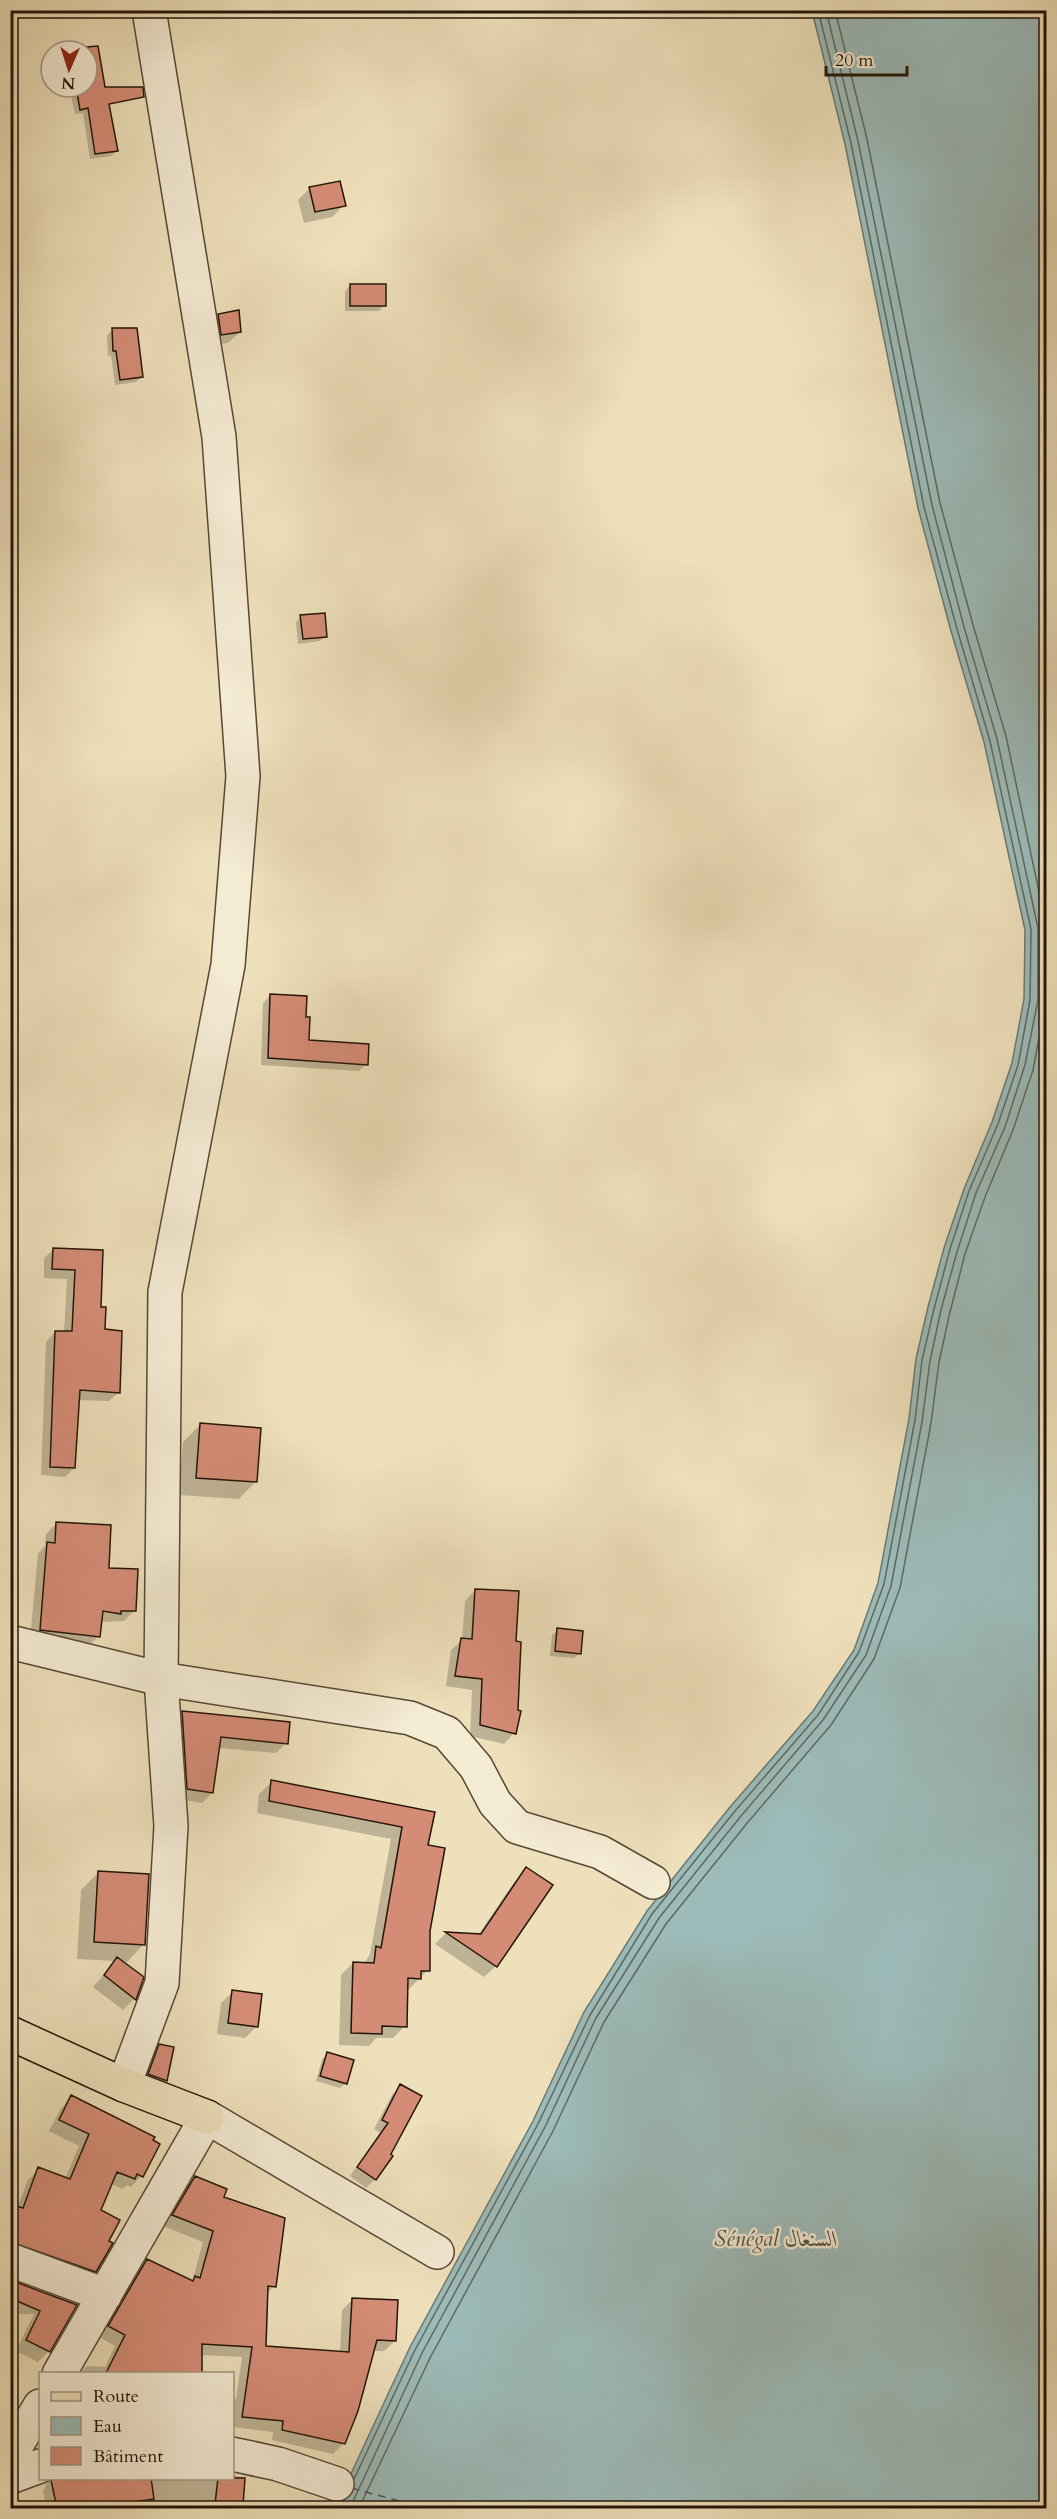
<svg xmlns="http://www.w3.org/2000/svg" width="1057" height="2519" font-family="Cardo,Amiri,serif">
<rect width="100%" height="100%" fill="#eee0bb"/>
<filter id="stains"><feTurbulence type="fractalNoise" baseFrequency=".00333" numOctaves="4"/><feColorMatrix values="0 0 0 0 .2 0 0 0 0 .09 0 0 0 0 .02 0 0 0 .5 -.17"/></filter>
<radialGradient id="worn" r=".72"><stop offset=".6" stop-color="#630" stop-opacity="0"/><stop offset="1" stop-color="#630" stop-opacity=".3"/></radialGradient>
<!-- water -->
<path fill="#9cbbb9" stroke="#6b7972" stroke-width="1.5" d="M812,11H1046V2508H335L410,2347L533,2121L584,2012L647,1911L730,1807L813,1711L854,1650L878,1583L909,1419L916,1359L928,1307L944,1248L964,1189L992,1122L1012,1063L1024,999L1025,930L984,742L951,631L918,508L845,144Z"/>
<!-- shadow -->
<path fill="#0003" d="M87,84L116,151L111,156L90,159L83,113L75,114L70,91L74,87H87Z
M310,188L344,205L332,217L304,223L298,200Z
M350,286L384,305L379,311H345V291Z
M219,315L240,332L228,343L210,345L207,327Z
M113,330L142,377L136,382L115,385L111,355L108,356L107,335Z
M301,617L326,636L320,641L298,644L296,622Z
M270,996L305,1019L307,1041L366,1064L359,1071L261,1065L263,1003Z
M54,1249L101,1252L99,1308L119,1392L109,1401L78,1400L74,1468L65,1477L41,1475L46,1342L55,1332H64L67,1279L44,1278V1258Z
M200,1425L256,1481L239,1499L179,1495L183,1442Z
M56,1524L107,1569L134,1611L124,1621L100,1622L99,1636L88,1646L30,1640L38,1554L45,1546L46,1534Z
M475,1590L514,1733L504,1744L470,1736L472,1690L446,1686L451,1650L462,1640L465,1601Z
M558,1630L580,1653L574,1658L550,1656L552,1635Z
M183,1712L286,1743L276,1753L218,1748L212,1793L202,1803L178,1799L172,1722Z
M272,1782L433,1813L427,1847L428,1970L407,1991L405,2026L393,2038H376L369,2046L339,2045L341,1975L353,1963L364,1964L370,1954L391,1839L257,1813L259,1794Z
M527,1869L496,1966L484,1977L435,1944L446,1933L478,1935L515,1881Z
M99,1872L144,1944L127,1962L120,1961L142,1978L134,1999L123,2010L93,1987L116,1961L77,1959L81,1890Z
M233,1992L257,2026L245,2038L217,2034L221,2003Z
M160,2046L172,2048L166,2081L160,2086L144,2080L154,2051Z
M328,2054L346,2083L340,2088L316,2081L322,2059Z
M401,2086L375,2179L366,2188L350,2176L380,2133L374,2129L392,2095Z
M72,2097L141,2176L131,2187L127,2185L123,2189L111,2184L99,2211L95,2271L84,2282L10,2255V2205L17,2208L28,2180L39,2169L65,2179L79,2146L49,2131L61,2108Z
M195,2178L222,2198L274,2286L266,2294L265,2347L340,2353L342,2310L353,2299L395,2341L384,2351H373L344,2443L333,2454L272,2440L273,2432L232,2427V2399H236L242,2357L201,2355L200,2374H79L87,2366L105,2367L115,2346L99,2337L136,2272L147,2261L192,2282L203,2242L163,2226L184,2189Z
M10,2282L75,2306L49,2351L38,2362L16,2351L34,2314H10Z
M232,2476L244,2477L241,2506L238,2508L146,2505L144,2484L149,2478H232Z
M50,2478H143L141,2495L131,2504L98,2500L91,2508H47L43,2491Z
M16,2500L35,2508H10Z"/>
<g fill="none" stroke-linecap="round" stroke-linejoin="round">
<!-- shore -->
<path stroke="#5f6860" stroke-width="1.5" d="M835,10L867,139L940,503L973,625L1006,736L1046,925
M354,2479L415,2350L538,2124L590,2015L652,1914L735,1811L818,1715L859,1652L884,1584L915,1420L922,1360L934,1309L950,1249L969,1191L998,1124L1018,1065L1030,1000L1031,929L990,741L957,629L924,507L851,143L818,10
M350,2508L422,2353L545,2127L596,2018L659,1918L741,1816L823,1720L866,1655L891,1586L922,1422L930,1361L941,1310L957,1252L976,1193L1005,1127L1025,1065L1038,1000V928L997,739L964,627L932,505L858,141L826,10
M359,2508L430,2358L553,2131L604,2022L666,1924L748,1822L831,1725L874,1659L900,1588L931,1423L939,1362L950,1312L965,1254L985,1197L1013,1130L1033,1070L1046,1001"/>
<!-- ferry -->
<path stroke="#4d4f46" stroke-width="1.5" stroke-dasharray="8 6" stroke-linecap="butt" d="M351,2488L425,2508"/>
</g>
<!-- building -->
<path fill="#d58c77" stroke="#221508" stroke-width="1.5" d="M98,46L105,87H143L144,97L109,104L118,151L95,154L88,108L80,110L76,87H87V47Z
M340,181L346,206L315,212L309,187Z
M350,284H386V306H350Z
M239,310L241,332L221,335L218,314Z
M112,328H137L143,377L120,380L116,351H113Z
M325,613L327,637L303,639L300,615Z
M270,994L307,996L306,1017H310L309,1040L369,1044L368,1065L268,1058Z
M53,1248L103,1250L101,1307H106L105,1329L122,1331L120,1393L80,1390L75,1468L50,1467L55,1331H72L75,1270L52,1269Z
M200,1423L261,1428L257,1482L196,1478Z
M56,1522L111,1525L109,1568L138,1569L136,1611H121V1614L103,1611L100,1637L40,1630L47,1542L55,1543Z
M475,1589L519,1591L516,1641L521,1642L518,1710L521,1711L516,1734L480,1725L482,1679L455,1676L461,1638L472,1639Z
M557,1628L583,1631L581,1654L555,1651Z
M182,1711L290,1722L288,1744L221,1737L213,1793L187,1789Z
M271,1780L435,1812L428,1845L445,1848L430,1931V1971H421V1979L408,1978L407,2027L382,2026V2034L351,2033L353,1962L374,1963L376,1946L381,1948L402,1827L269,1801Z
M526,1867L553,1885L497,1967L445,1932L481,1934Z
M98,1871L149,1874L145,1945L94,1942Z
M117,1957L144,1977L136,2000L104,1975Z
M232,1990L262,1994L258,2027L228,2023Z
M159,2044L174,2047L167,2081L148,2074Z
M327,2052L354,2060L347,2084L320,2076Z
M400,2084L422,2096L391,2154L393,2156L376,2180L357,2167L388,2123L382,2120Z
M71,2095L155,2137L153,2140L160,2144L143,2177L137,2174L135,2179L117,2172L101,2210L120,2220L109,2241L113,2243L96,2272L10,2242V2204L23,2208L38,2167L70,2179L89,2134L59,2120Z
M195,2176L227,2189L224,2197L285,2218L276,2287L268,2286L266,2346L349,2352L352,2298L398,2300L396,2341L377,2340L358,2411L345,2444L282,2430L283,2421L242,2417L252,2347L202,2344V2373H106L125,2335L108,2326L147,2259L193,2281L195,2276L200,2278L213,2231L172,2215Z
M10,2280L77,2305L50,2352L26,2340L40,2311L10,2298Z
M54,2478H151L154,2499L92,2508H57L51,2480Z
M218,2478H245L243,2506L215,2504Z"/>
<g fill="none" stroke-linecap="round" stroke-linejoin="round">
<!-- minor casing -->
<g stroke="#554835" stroke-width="36">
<path id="minor" d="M10,1642L161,1679L410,1718L447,1733L476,1767L495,1803L517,1827L600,1852L653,1882
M124,2085L162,1983L171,1826L161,1679L165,1292L228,965L243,776L219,437L149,10
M10,2260L105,2295
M59,2374L207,2117L437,2252
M232,2454L278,2464L337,2484
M10,2456L40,2406
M10,2477L40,2466"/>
</g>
<!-- major casing -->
<g stroke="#221508" stroke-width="36">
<path id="major" d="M10,2033L124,2085L207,2117"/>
</g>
<!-- minor -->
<use href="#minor" stroke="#f4ebd3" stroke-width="33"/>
<!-- major -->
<use href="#major" stroke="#eee0bb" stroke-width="33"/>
</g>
<g text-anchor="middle" stroke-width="5" stroke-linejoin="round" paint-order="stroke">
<!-- water labels -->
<g font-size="22" font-style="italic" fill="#4d4f46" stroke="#f4ebd3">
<text x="776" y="2246">Sénégal السنغال</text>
</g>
</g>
<!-- margin -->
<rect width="1057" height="2519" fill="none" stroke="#eee0bb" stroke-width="36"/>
<rect x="12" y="12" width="1033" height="2495" fill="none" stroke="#221508" stroke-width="3"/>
<rect x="18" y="18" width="1021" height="2483" fill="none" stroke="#221508" stroke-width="1.5"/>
<!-- legend -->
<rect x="39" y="2372" width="195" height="108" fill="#f4ebd3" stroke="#a09582" stroke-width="1.5"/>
<rect x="51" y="2392" width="30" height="9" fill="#eee0bb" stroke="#a09582" stroke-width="1.5"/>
<text x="93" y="2402" font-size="18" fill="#221508">Route</text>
<rect x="51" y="2417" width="30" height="18" fill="#9cbbb9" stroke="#a09582" stroke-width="1.5"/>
<text x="93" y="2432" font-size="18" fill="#221508">Eau</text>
<rect x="51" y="2447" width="30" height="18" fill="#d58c77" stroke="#a09582" stroke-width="1.5"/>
<text x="93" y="2462" font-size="18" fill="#221508">Bâtiment</text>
<!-- north arrow -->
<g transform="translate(69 69) rotate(183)"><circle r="28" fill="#f4ebd3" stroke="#a09582" stroke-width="1.5"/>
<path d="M0-4.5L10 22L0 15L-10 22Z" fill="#8f2418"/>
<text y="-9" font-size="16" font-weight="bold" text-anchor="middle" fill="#221508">N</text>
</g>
<!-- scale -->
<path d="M826 66v9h81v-9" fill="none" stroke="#221508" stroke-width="3"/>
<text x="835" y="66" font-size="18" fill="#221508" stroke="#f4ebd3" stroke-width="4.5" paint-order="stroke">20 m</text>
<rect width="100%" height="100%" filter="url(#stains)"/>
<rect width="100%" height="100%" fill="url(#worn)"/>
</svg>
